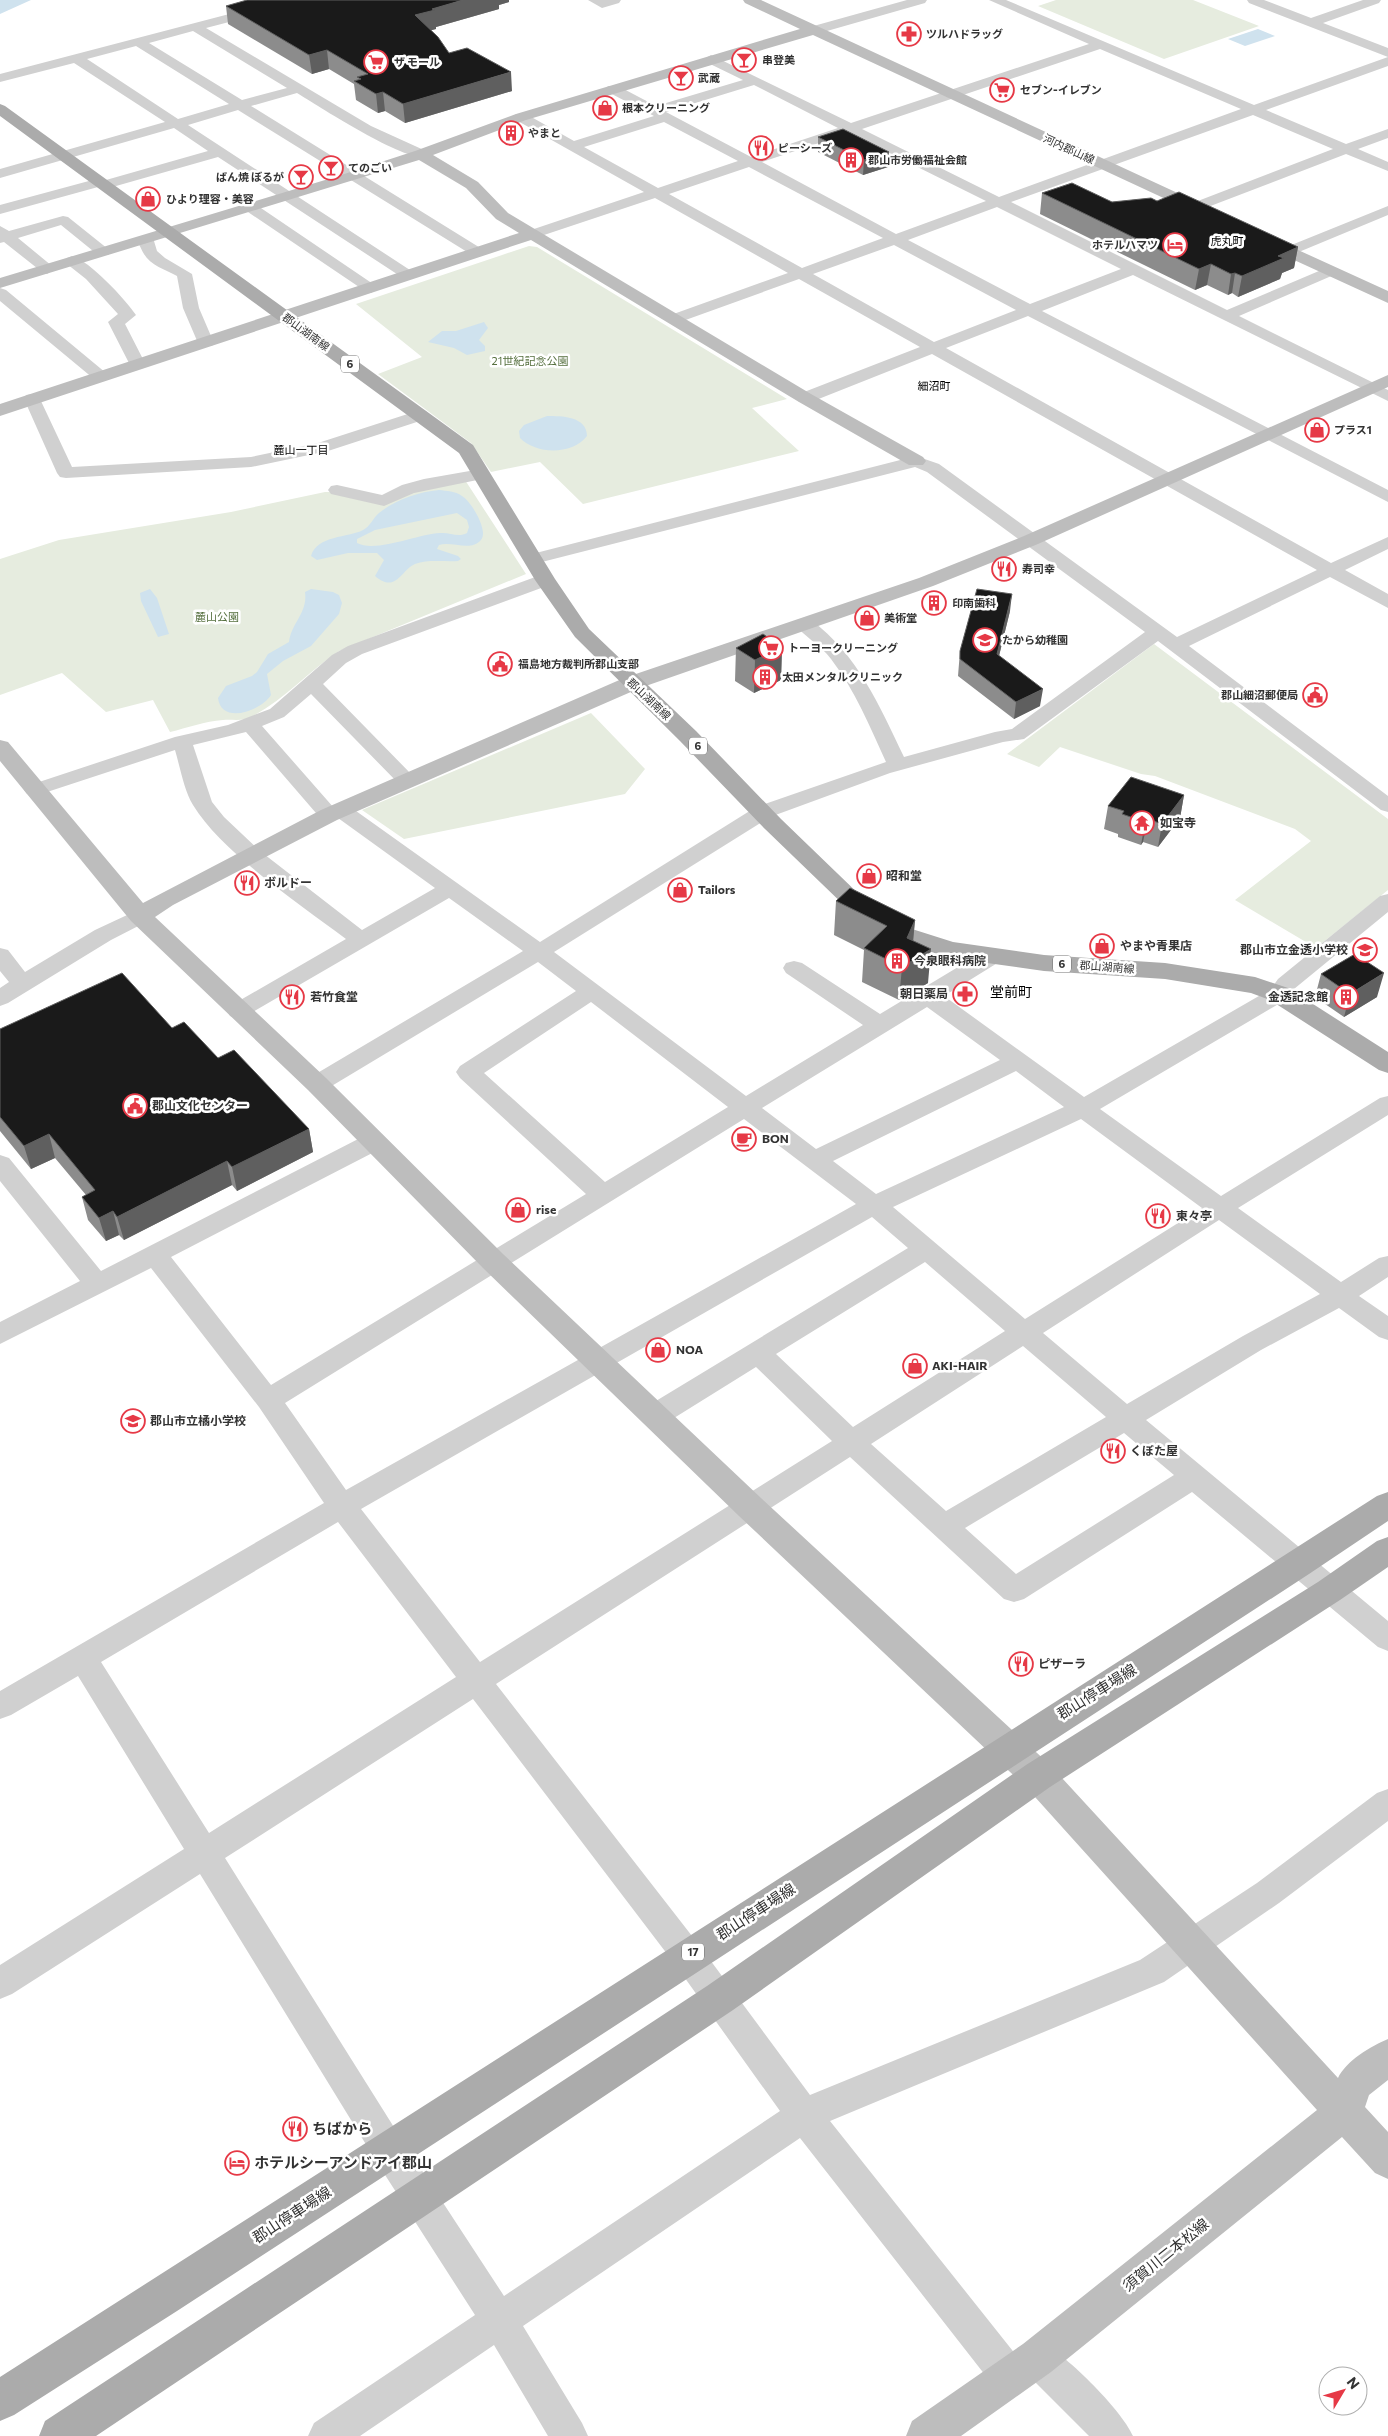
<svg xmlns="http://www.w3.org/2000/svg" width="1388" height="2436" font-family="Commissioner,'Noto Sans JP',sans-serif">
<rect width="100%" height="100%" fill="#fff"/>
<!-- green -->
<path fill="#e6ecdf" d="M1056,0H1193L1259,26L1164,59L1038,6Z
M529,246L537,247L787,399L752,408L799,451L583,504L540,462L491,472L471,443L378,374L422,357L356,304Z
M465,480L526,574L339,651C309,671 285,699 253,716C243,722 233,719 223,720C205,721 187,728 170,732L153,700L106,712L62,673L0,695V559L59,540L231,512L325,492H333L387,503L412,491Z
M1154,644L1388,819V890L1316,948L1235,900L1311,841L1295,829L1155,776L1141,774L1060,747L1039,767L1007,754Z
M591,713L645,769L625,794L404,839L362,810Z"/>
<!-- water -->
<path fill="#cfe2ee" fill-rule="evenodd" d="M0,0H31L0,14Z
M1258,29L1275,36L1245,46L1228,39Z
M484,322L488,328L479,340L485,346V351L467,355L454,348L428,342L442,331H456Z
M547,416C561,416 587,416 587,436C572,455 537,455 520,438L519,431L524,425Z
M439,490C447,491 455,491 462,496C471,501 489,531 481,540C471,552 452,541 439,545L437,549L458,556L461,559L458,561C445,562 428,559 415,564C401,570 396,594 375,576L384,560L377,553H348L317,560L311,556C317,535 348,538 363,530C370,527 373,518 379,513C395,500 418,492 439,490ZM457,513L467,520L469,527L467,533C458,538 450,532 440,533C418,534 376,553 357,543V539L375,530Z
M150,589L157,598L169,634L158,637L141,601L140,593Z
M311,589L333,592L339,595L342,603L339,614L311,646L283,661L267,674L271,695C261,711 221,725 218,698L226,686L252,676L257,672L268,654L289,642C291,623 308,613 305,592Z"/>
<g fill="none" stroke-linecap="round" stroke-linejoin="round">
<!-- street -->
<path fill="#d0d0d0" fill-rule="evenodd" d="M283,0H304L302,3L206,28L371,126L426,151L428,154L426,157C405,162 318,106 297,93L251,106L482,249L485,252L482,255H472L238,110L188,125L413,272L416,275L413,278H403L218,157L109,188L104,189L98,187L0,214V205L100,178L106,180L208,151L174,128L0,178V169L165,122L74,63L0,82V74ZM193,31L287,88L242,100L149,43ZM136,46L229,104L178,119L87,59Z
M588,0H621L619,3L602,8Z
M907,0H927L925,3L820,33L815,34L809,30L810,27Z
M989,0H1006L1254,105L1388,57V66L1266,110L1346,144L1388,129V138L1358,149L1388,162V171L1346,154L1200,210H1190L1188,207L1190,204L1333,149L1253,115L1011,202L1227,310L1326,268H1336L1339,271L1336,274L1239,316L1388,390V401L1133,275L1042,311L1388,490V502L1028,316L946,348L1331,563L1388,537V549L1345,570L1388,594V608L1330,577L1189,646L1388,796V812L1381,810L1158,641L1024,739L1003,742L890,773L770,817L554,952L746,1096L863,1025L786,973L783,968L786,963L794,961L802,963L880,1014L983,952L991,950L999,952L1002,957L999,962L944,996L1084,1097L1271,989L1278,979L1380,896L1388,894V912L1294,989L1287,999L1100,1109L1221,1196L1380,1098L1388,1096V1115L1238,1208L1341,1282L1379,1258L1388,1256V1277L1359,1296L1388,1316V1340L1379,1337L1339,1308L1261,1350L1146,1420L1388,1621V1651L1378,1647L1192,1492L1024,1599L1014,1602L1004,1599L850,1457L496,1684L699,1945L810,2095L1140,1960L1257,1883L1377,1793L1388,1789V1821L1279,1903L1164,1982L830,2121L1020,2360L1024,2345L1037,2340C1063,2351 1122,2410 1133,2436H1089L1026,2373L1027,2376L1022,2389L1009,2394L996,2389L800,2138L523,2326L582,2423L588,2436H548L494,2345L360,2436H308L314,2423L475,2315L378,2164L200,1874L12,1994L0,1999V1965L184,1849L78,1676L11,1715L0,1719V1691L324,1503L259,1407L151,1268L0,1344V1322L80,1281L0,1181V1155L9,1158L101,1271L364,1136L373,1133L382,1136L385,1142L382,1148L171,1257L271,1385L586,1194L460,1078L456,1072L460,1066L576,991L538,962L325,1090L317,1092L309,1090L305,1084L309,1078L523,951L449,898L246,1016L238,1019L230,1016L227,1011L230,1006L346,939C300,904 222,853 193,805C184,790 180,767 175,750L41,794L34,796L27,794L24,790L27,786L175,737L228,725L270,709L332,655L348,646L538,576H552L554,580L552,584L362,654L346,663L323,684L414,777L417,781L414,785L407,787L400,785L311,694L284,717L262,726L334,808L342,805L349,806L540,942L756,807L886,762C870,727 855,690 831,659C821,645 804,637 795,624L797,620H811C858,655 879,705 904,757L995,732L1012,729L1145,632L927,472L915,467L534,564L528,563L525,559L528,555L916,456L939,464L1177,637L1317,570L932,354L811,402H799L797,398L799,394L920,347L799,279L680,322H668L666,319L668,316L788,273L655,198L538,237H528L525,234L528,231L644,192L516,120L514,117L516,114H526L574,141L654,116L608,92L606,89L608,86H618L656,106L743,80L706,62L704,59L711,55L851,123L1089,44ZM1100,49L1241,109L999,197L862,129ZM754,85L838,128L751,157L666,112ZM664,122L738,161L658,188L584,147ZM849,133L986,201L896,234L762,162ZM749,167L883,238L802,268L669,194ZM997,207L1121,269L1030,304L908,240ZM894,245L1016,310L934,342L813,274ZM246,732L322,820L329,821L338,818L435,888L362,930L260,851L224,817L212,802L193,745ZM591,1002L728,1107L605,1182L484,1073ZM927,1007L1000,1060L816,1149L762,1108ZM1016,1071L1064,1107L876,1194L833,1161ZM744,1119L856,1204L346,1490L285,1403ZM1081,1119L1202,1208L1025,1319L893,1207ZM872,1217L908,1248L646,1407L643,1415L646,1423L656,1426L666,1423L756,1367L832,1441L480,1662L361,1509ZM1219,1220L1320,1294L1243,1336L1127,1404L1043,1333ZM925,1262L1005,1331L853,1427L776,1354ZM1023,1346L1106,1417L946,1511L871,1444ZM1124,1433L1174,1475L1016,1574L965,1528ZM338,1522L456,1677L209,1833L101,1662ZM473,1699L677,1967L780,2111L504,2296L402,2140L225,1858Z
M1247,0H1264L1311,18L1363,0H1381L1379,3L1323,23L1388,48V57L1249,3Z
M250,203L255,204L379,288L371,293L365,291L245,210L243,207Z
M1388,206V215L1294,254L1289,256L1281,251L1284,248Z
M63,216L68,217L108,249L111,252L108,255H98L61,225L18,238L52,266L55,269L47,274L42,272L4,242L0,243V226L9,231Z
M144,235L154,241L157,251L165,258L192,274L199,308L214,343L212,346H200L198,343L183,308L177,276C166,270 150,265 144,254C141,249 140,245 136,240Z
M72,256C90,261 125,299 136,315L125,324L146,365L144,368H132L130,365L108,322L118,314L86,279L67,264L64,261L67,258Z
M0,288L6,290L106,373L108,376L106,379H94L0,301Z
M32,394L38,395L40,399L72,467L251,457L318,443L420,410L426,411L428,415L426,419L328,451L251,467L66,478L60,477L57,473L24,399L26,395Z
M481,469L487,470L490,474L487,478L414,493L384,506L331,494L328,490L331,486L337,485L382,495L402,485L424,479Z
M140,909L148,911L151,916L148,921L111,940L8,1003L0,1006V988L9,982L0,971V948L8,950L25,972L95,930Z"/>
<!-- secondary -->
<path fill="#bdbdbd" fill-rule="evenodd" d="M743,0H761L1210,208L1212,211L1210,214H1198L813,35L526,120L433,155L478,182L508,213L811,394L923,457L926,461L923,465H909L799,402L531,240L0,416V404L519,233L496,219L466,188L419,160L0,288V278L335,177L415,151L516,114L800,29L745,3Z
M1263,234L1388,291V303L1257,243L1255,239L1257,235Z
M1388,375V387L1038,544L933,586L640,688L337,820L173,905L155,917L326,1078L503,1254L761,1498L1050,1765L1338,2078C1346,2061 1371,2046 1388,2039V2080L1369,2095L1365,2107L1388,2132V2179L1375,2173L1342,2137L1051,2372L961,2436H906L912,2421L1023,2344L1317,2110L1026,1787L739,1516L483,1268L308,1090L131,921L0,761V740L8,742L143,903L321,810L624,678L919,578L1024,536Z"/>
<!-- primary -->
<path fill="#ababab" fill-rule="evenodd" d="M0,104L5,106L473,445L555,579L589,629L696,731L781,819L866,901L888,917L912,929L953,942L1044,955L1165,963L1255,977L1288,988L1388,1052V1073L1379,1070L1270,1000L1251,993L1165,979L1044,971L951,958L894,941L870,929L850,911L765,829L680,741L575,637L535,580L459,453L0,116Z
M1388,1492V1521L1309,1574L177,2311L14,2415L0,2421V2377L1377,1496Z
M1388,1537V1567L1340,1600L1050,1787L733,2010L96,2436H39L45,2421L707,1986L1026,1765L1318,1582L1377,1541Z"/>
</g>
<!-- wall -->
<path fill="#8c8c8c" d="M509,2L499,5V9L436,27V29L431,30L449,53L512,91L405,123L385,111L378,113L356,100L354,84L329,69L312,74L228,24L226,6Z
M818,137L888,167L863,175L818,152Z
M1042,193L1112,202L1157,201L1298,247L1294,268L1282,273L1280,279L1238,297L1232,293L1228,295L1207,285L1195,290L1040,214Z
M1010,611L999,656L1040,706L1014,719L958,676L960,651Z
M782,647L781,680L754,693L735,681L736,648Z
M1184,795L1180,818L1158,847L1143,842L1141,845L1118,837V834L1104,829L1108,806Z
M836,901L915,920L913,941L928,983L899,1000L862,982L864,950L834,935Z
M1321,974L1377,997L1344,1017L1315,997Z
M0,1029L218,1058L309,1129L313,1152L237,1191L232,1185L124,1240L119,1235L106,1241L88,1220L82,1197L86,1195L55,1158L31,1169L0,1131Z"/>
<!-- shaded-wall -->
<path fill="#5f5f5f" d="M463,0H509V2L499,5V9L436,27V29L417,34L415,15L432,9Z
M327,50L329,69L312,74L309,55Z
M511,72L512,91L405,123L403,104Z
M383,92L385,111L378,113L376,94Z
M889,152L888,167L863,175L864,160Z
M1298,247L1294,268L1282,273L1280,279L1238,297L1242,276L1278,256Z
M1211,264L1207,285L1195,290L1199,269Z
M1235,273L1232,293L1228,295L1231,274Z
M1012,594L1010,611L995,672L997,654Z
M782,647L781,680L754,693L755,660Z
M1043,689L1040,706L1014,719L1016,702Z
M1184,795L1180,818L1158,847L1162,824Z
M1148,819L1143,842L1141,845L1145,822Z
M915,920L912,953L931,949L928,983L899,1000L902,967L907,938Z
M1384,973L1377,997L1344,1017L1350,994Z
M309,1129L313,1152L237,1191L232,1167Z
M49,1134L55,1158L31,1169L24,1146Z
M227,1161L232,1185L124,1240L117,1217Z
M113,1211L119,1235L106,1241L99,1218Z"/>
<!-- building -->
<path fill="#1a1a1a" stroke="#5f5f5f" d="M247,0H463L432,9L435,10L415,15L438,37L449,53L467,48L511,72L403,104L383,92L376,94L354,81L361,79L357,77L368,74L327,50L309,55L226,6Z
M843,129L889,152L864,160L818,137Z
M1072,183L1112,202L1151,198L1157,201L1179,192L1298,247L1278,256L1284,258L1242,276L1235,273L1231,274L1211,264L1199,269L1042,193Z
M977,589L1012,594L997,654L1043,689L1016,702L960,659V651Z
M763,634L782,647L755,660L736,648Z
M1131,777L1184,795L1162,824L1148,819L1145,822L1122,814L1124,811L1108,806Z
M850,888L915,920L907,938L931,949L902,967L864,948L887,926L836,901Z
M1355,954L1384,973L1350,994L1321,974Z
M122,973L172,1028L184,1022L218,1058L234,1050L309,1129L232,1167L227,1161L117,1217L113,1211L99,1218L82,1197L95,1190L49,1134L24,1146L0,1117V1029Z"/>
<!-- icons -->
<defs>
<g id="pharmacy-ring" transform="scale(1.25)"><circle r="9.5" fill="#fff" stroke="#e63946" stroke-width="1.5"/><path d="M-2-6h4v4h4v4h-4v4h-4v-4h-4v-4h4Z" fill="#e63946"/></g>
<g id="bar-ring" transform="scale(1.25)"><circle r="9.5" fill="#fff" stroke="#e63946" stroke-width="1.5"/><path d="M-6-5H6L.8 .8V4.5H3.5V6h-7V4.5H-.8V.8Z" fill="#e63946"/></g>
<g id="supermarket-ring" transform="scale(1.25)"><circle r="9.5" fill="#fff" stroke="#e63946" stroke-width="1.5"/><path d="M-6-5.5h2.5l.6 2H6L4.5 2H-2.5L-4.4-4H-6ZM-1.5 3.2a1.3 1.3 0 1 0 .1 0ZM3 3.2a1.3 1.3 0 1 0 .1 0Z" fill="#e63946"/></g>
<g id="shop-ring" transform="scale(1.25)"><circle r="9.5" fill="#fff" stroke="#e63946" stroke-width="1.5"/><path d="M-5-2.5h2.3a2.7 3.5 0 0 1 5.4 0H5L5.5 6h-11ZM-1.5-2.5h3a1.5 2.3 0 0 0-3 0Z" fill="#e63946"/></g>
<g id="building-ring" transform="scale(1.25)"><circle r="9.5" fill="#fff" stroke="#e63946" stroke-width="1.5"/><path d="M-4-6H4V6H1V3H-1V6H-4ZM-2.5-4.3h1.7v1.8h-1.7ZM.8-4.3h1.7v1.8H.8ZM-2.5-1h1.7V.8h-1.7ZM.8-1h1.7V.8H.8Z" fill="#e63946"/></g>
<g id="restaurant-ring" transform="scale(1.25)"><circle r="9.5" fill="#fff" stroke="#e63946" stroke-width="1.5"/><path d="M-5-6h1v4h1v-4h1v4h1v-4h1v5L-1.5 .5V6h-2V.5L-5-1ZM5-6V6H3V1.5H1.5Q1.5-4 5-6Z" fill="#e63946"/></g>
<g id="hotel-ring" transform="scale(1.25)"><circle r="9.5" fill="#fff" stroke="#e63946" stroke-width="1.5"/><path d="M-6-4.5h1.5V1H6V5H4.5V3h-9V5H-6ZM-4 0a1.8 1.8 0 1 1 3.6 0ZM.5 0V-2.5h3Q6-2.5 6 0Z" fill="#e63946"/></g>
<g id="school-ring" transform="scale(1.25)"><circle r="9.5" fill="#fff" stroke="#e63946" stroke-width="1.5"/><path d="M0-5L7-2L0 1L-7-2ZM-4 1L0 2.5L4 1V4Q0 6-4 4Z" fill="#e63946"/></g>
<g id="civic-ring" transform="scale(1.25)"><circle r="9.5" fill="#fff" stroke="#e63946" stroke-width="1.5"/><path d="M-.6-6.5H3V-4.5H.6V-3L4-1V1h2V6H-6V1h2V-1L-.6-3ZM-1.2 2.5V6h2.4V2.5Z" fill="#e63946"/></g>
<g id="temple-ring" transform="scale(1.25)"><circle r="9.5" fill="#fff" stroke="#e63946" stroke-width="1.5"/><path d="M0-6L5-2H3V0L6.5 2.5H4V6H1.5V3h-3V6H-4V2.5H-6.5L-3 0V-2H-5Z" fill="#e63946"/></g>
<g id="cafe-ring" transform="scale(1.25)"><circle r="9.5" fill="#fff" stroke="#e63946" stroke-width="1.5"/><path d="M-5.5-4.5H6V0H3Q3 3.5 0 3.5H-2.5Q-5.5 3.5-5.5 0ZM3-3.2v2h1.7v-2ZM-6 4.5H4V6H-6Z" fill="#e63946"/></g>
</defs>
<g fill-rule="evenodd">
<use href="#pharmacy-ring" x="909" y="34"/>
<use href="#bar-ring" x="744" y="60"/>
<use href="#supermarket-ring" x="376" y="62"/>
<use href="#bar-ring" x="681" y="78"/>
<use href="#supermarket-ring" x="1002" y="90"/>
<use href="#shop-ring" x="605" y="108"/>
<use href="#building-ring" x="511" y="133"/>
<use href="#restaurant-ring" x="761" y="148"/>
<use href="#building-ring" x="851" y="160"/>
<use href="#bar-ring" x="331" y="168"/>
<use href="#bar-ring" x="301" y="177"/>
<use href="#shop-ring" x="148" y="199"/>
<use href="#hotel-ring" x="1175" y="245"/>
<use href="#shop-ring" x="1317" y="430"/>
<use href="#restaurant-ring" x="1004" y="569"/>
<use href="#building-ring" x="934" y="603"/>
<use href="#shop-ring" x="867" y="618"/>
<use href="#school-ring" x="985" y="640"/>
<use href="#supermarket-ring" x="771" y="648"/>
<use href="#civic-ring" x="500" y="664"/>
<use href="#building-ring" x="765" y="677"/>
<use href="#civic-ring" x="1315" y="695"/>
<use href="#temple-ring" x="1142" y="823"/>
<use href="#shop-ring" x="869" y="876"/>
<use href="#restaurant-ring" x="247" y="883"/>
<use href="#shop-ring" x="680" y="890"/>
<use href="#shop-ring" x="1102" y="946"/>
<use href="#school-ring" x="1365" y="950"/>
<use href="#building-ring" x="897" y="961"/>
<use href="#pharmacy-ring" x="965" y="994"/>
<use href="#restaurant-ring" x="292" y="997"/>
<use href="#building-ring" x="1346" y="997"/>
<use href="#civic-ring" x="135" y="1106"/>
<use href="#cafe-ring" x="744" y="1139"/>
<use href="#shop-ring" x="518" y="1210"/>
<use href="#restaurant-ring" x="1158" y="1216"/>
<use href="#shop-ring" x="658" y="1350"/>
<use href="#shop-ring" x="915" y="1366"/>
<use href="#school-ring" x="133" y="1421"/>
<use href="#restaurant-ring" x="1113" y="1451"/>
<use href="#restaurant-ring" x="1021" y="1664"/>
<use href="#restaurant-ring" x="295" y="2129"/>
<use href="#hotel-ring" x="237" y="2163"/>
</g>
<g text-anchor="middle" stroke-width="5" stroke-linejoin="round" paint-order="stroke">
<!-- far-poi labels -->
<g font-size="11" font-weight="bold" fill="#333" stroke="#fff" text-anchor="start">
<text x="926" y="38">ツルハドラッグ</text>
<text x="762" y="64">串登美</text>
<text x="394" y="66">ザ モール</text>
<text x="698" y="82">武蔵</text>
<text x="1020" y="94">セブン-イレブン</text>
<text x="622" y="112">根本クリーニング</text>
<text x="528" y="137">やまと</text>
<text x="778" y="152">ピーシーズ</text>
<text x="868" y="164">郡山市労働福祉会館</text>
<text x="348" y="172">てのごい</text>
<text x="284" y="181" text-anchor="end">ばん焼 ぼるが</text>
<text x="166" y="203">ひより理容・美容</text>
<text x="1158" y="249" text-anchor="end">ホテルハマツ</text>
<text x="1334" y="434">プラス1</text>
<text x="1022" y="573">寿司幸</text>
<text x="952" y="607">印南歯科</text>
<text x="884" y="622">美術堂</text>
<text x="1002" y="644">たから幼稚園</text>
<text x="788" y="652">トーヨークリーニング</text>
<text x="518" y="668">福島地方裁判所郡山支部</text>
<text x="782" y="681">太田メンタルクリニック</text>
<text x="1298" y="699" text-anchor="end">郡山細沼郵便局</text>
</g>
<!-- far-street labels -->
<g font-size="11" fill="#333" stroke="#fff">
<text transform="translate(1069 149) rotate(25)" y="4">河内郡山線</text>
<text transform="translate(306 332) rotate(36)" y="4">郡山湖南線</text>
<text transform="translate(649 699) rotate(43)" y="4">郡山湖南線</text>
<text transform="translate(1107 967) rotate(4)" y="4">郡山湖南線</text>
</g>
<!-- far-neighbourhood labels -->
<g font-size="11" fill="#000" stroke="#fff">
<text x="1227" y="245">虎丸町</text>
<text x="934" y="390">細沼町</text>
<text x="301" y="454">麓山一丁目</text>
</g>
<!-- far-park labels -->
<g font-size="11" fill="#56703f" stroke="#fff">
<text x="530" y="365">21世紀記念公園</text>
<text x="217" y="621">麓山公園</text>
</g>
<!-- shield labels -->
<g fill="#fff" stroke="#707070" stroke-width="1">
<rect x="341" y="355.5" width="18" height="17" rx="4"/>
<rect x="689" y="737.5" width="18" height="17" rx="4"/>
<rect x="1053" y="955.5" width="18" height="17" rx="4"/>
<rect x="682" y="1943.5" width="22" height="17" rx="4"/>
</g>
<g font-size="11" font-weight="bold" fill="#333">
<text x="350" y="368">6</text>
<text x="698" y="750">6</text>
<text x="1062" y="968">6</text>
<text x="693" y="1956">17</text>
</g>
<!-- poi labels -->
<g font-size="12" font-weight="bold" fill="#333" stroke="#fff" text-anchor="start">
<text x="1160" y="827">如宝寺</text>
<text x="886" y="880">昭和堂</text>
<text x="264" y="887">ボルドー</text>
<text x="698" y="894">Tailors</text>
<text x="1120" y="950">やまや青果店</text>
<text x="1348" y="954" text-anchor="end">郡山市立金透小学校</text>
<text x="914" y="965">今泉眼科病院</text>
<text x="948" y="998" text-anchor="end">朝日薬局</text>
<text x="310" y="1001">若竹食堂</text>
<text x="1328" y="1001" text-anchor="end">金透記念館</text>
<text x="152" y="1110">郡山文化センター</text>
<text x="762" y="1143">BON</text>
<text x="536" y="1214">rise</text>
<text x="1176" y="1220">東々亭</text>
<text x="676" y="1354">NOA</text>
<text x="932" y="1370">AKI-HAIR</text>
<text x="150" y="1425">郡山市立橘小学校</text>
<text x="1130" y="1455">くぼた屋</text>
<text x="1038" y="1668">ピザーラ</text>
</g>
<!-- neighbourhood labels -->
<g font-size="14" fill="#000" stroke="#fff">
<text x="1011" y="997">堂前町</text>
</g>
<!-- near-street labels -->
<g font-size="15" fill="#333" stroke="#fff">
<text transform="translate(1097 1692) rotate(-32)" y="5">郡山停車場線</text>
<text transform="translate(756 1912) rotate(-33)" y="5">郡山停車場線</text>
<text transform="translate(292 2215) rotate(-33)" y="5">郡山停車場線</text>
<text transform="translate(1166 2255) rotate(-39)" y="5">須賀川二本松線</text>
</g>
<!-- near-poi labels -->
<g font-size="15" font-weight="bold" fill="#333" stroke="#fff" text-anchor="start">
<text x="312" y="2134">ちばから</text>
<text x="254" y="2168">ホテルシーアンドアイ郡山</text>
</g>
</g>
<!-- north arrow -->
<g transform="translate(1343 2391) rotate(52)"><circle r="24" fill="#ffffff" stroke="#adadad"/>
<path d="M0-4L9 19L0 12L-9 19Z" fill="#e63946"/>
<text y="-8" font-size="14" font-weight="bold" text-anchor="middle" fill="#333333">N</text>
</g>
</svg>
